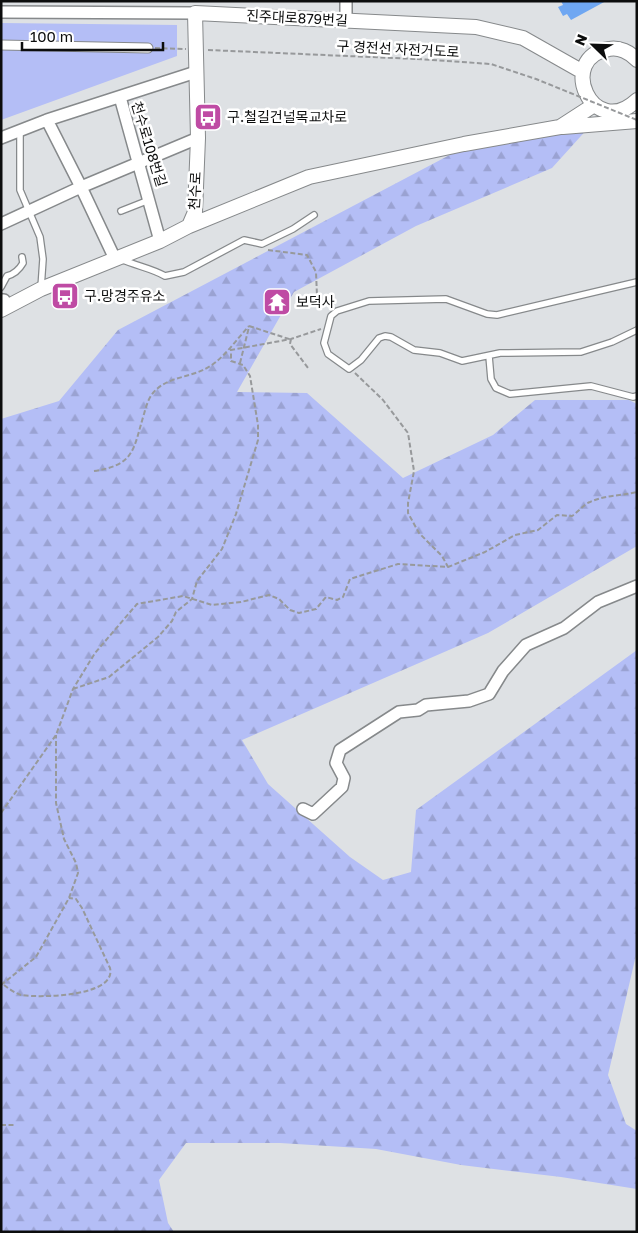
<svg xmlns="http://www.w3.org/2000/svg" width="638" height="1233" font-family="'Golos Text','Noto Sans KR',sans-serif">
<defs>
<pattern id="forest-firs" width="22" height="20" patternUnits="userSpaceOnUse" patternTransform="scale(1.25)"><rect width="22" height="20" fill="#b4bef6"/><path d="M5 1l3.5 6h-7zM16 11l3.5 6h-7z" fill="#9aa2d2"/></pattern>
</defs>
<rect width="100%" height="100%" fill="#dee1e4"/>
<!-- green -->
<path fill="#b4bef6" d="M1,23L177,25V56L1,120Z"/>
<!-- forest -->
<path fill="url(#forest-firs)" d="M590,126L552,168L416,226L294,292L237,392L307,393L403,478L493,435L535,400H629L637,404V546L488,633L242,740L268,784L350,857L383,880L411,872L416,810L637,650V951L608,1075L626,1124L637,1131V1189L561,1177L461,1165L376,1149L280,1143H186L159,1180L168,1223L174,1232H1V419L59,401L118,330L461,149Z"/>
<!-- building -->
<path fill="#6fa7f2" d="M561,1H606L571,20L567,14L563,16L558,7L563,5Z"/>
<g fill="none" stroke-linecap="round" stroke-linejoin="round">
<!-- service casing -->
<g stroke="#86898b" stroke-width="8">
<path id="service" d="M20,130V190L40,237L43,259L41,288
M121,211L149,200
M121,259C136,266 151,268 165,276L184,272L244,240L262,244L293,229L314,215
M637,282L497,315L487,314L446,299L369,301L337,311L331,316L324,343L328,354L349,369L361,360L379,338L385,336L391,337L414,350L440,353L462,361L500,353L581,352L612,342L637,330
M1,287L7,276C15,274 19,270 23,263L22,257
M489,356L491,379L496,388L510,394L591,386L633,397L637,396"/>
</g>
<!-- pedestrian casing -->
<g stroke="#86898b" stroke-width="11">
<path id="pedestrian" d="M1,45L148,48"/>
</g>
<!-- minor casing -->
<g stroke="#86898b" stroke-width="14">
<path id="minor" d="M346,1V20
M1,12L195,13
M120,97L160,241
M1,138L47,120L196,72
M1,224L81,187L47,120
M115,259L81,187L198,138
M1,300H4
M303,809L313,814L342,787L344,778L336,763L340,750L399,712L418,710L426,705L469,701L489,694L503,671L526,645L564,628L598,602L637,586"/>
</g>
<!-- tertiary casing -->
<g stroke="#86898b" stroke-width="16">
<path id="tertiary" d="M637,60C630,52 619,47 609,49C556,57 592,142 637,100
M563,127L637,121
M189,226L309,177L464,144L560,127L594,105
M1,310L41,289L160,241L189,226L195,212L198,138L195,13L476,27L523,38L583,72"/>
</g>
<!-- path -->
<path stroke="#97999b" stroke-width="2" stroke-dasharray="5 2.5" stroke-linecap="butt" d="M155,48L186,49
M208,50L417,59
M268,250L307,255L316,272L317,296L335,304
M249,326L289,339
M291,339L290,344L308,368
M240,363L249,327
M355,373L383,400L408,433L414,471L408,503V513L419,533L442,556L448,567
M94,471C135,465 133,450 144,414C146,407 148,399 153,393C166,377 188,378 205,369C222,361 236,340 249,326
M73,689L109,677L158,637L172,621L176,612L192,599L197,581L222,549L236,514L258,440V425L250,376L243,365L231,361V350L291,339L321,329
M1,813L56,735L73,689L95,653L137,604L183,596L212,605L241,602L269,595L279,599L290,610L299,613L316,609L326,597L337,600L343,597L350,579L398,564L448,567L485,552L515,535L538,530L557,515L572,516C578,512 584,504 590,502C605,495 621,496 637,492
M1,985L36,957L69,898L78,873L76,863L64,839L56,803V735
M4,985C9,989 15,993 21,995C39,998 117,997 110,968L82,908L76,899L69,898
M1,1125H15"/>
<!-- service -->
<use href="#service" stroke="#fff" stroke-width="5.5"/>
<!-- pedestrian -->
<use href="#pedestrian" stroke="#fff" stroke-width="9"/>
<!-- minor -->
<use href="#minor" stroke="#fff" stroke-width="11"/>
<!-- tertiary -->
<use href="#tertiary" stroke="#fff" stroke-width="14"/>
<!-- path-bridge -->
<path stroke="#97999b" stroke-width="2" stroke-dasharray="5 2.5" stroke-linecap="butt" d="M417,59L491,64L536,79L637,120"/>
</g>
<!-- icons -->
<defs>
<g id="bus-square" transform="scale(1.4375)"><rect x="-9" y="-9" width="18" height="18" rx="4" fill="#bf4ba4" stroke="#fff"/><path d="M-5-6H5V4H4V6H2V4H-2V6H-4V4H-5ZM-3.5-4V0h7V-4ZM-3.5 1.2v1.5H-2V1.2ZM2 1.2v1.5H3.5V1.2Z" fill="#fff"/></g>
<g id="temple-square" transform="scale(1.4375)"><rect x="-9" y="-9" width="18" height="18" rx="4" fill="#bf4ba4" stroke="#fff"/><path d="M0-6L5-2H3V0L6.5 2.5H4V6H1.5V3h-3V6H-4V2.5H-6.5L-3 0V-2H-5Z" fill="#fff"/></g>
</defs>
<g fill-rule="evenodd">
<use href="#bus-square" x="208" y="117"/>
<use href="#bus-square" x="65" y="296"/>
<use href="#temple-square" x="277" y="302"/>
</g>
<g text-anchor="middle" stroke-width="5" stroke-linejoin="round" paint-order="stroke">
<!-- street labels -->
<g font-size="14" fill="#0c0d0d" stroke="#fff">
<text transform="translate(297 18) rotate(3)" y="5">진주대로879번길</text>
<text transform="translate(398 49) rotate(3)" y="5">구 경전선 자전거도로</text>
<text transform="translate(149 144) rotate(73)" y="5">천수로108번길</text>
<text transform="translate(195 191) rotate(-87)" y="5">천수로</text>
</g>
<!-- poi labels -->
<g font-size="14" fill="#0c0d0d" stroke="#fff" text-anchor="start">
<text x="227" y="122">구.철길건널목교차로</text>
<text x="84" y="301">구.망경주유소</text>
<text x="296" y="307">보덕사</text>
</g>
</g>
<!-- border -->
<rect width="638" height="1233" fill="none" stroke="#0c0d0d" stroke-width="5"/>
<!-- north arrow -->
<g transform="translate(593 45) rotate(293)" stroke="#ffffff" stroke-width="4" paint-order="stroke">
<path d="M0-4L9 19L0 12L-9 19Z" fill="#0c0d0d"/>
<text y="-8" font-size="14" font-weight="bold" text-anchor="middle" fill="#0c0d0d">N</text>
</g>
<!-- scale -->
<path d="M22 42v8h141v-8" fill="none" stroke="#0c0d0d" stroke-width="2.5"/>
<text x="30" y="42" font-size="15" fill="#0c0d0d" stroke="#ffffff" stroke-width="4" paint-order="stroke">100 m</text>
</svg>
